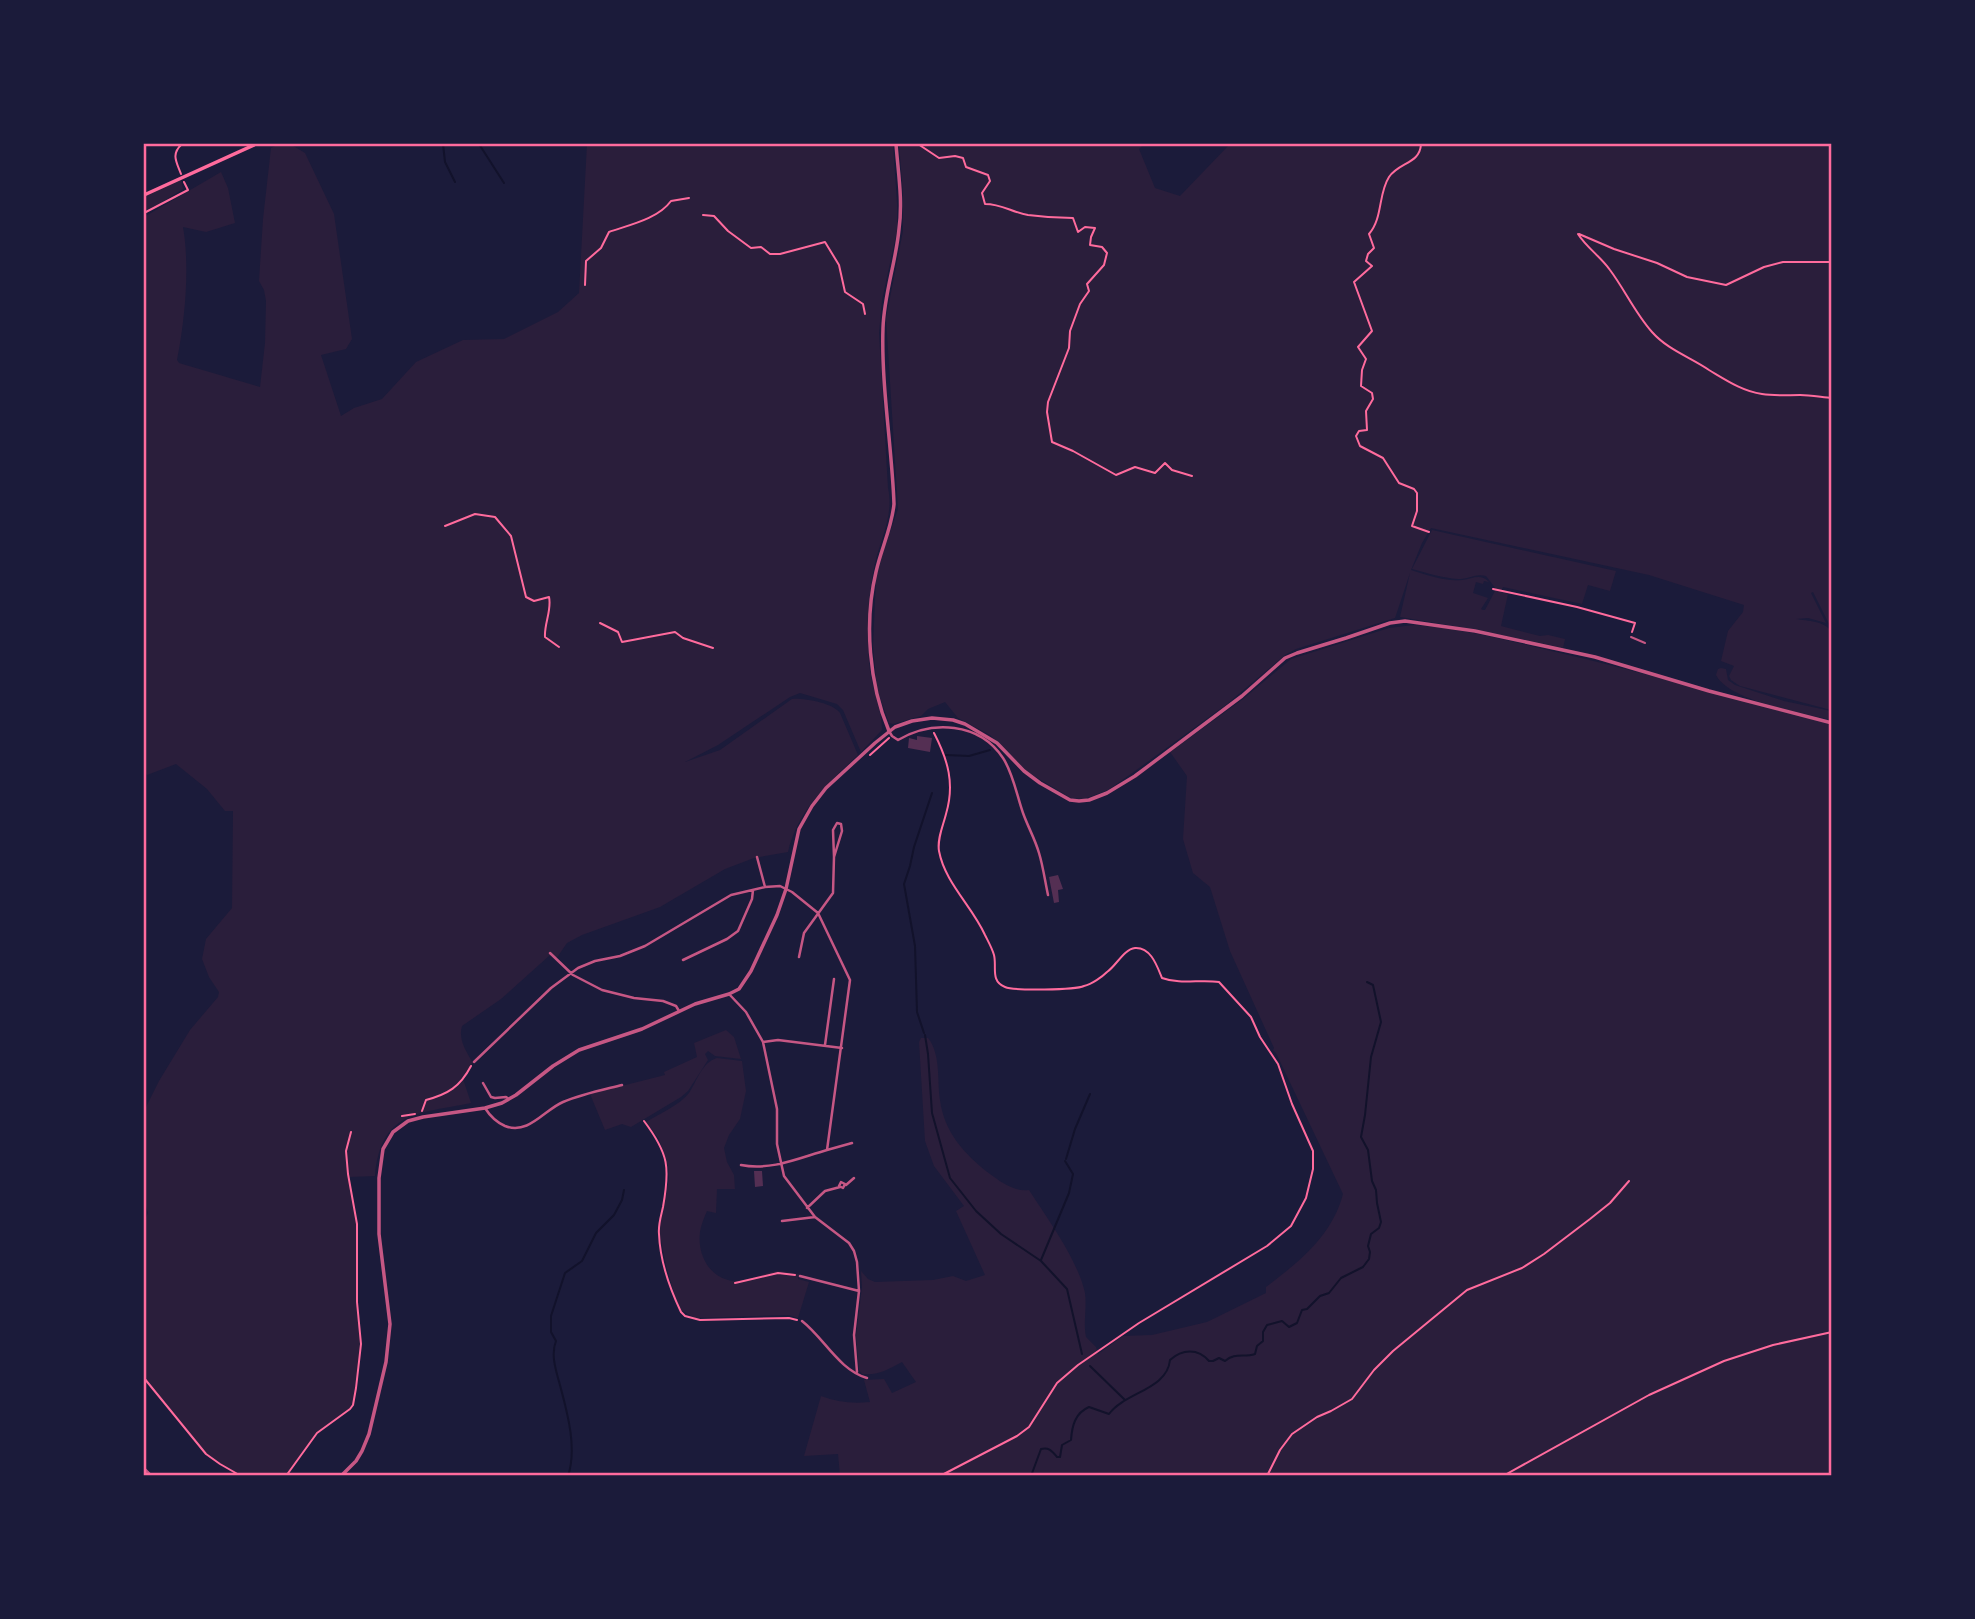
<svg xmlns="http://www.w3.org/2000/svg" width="1975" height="1619" font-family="Montserrat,sans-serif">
<rect width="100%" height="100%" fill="#1b1b3a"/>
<!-- green -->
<path fill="#2a1e3b" d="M279,144H290L305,153L334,214L352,339L346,349L321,355L341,416L354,408L382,399L416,362L463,340L504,339L558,312L579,293L587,144H893L897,203V231L882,300L879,333L888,488C894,515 881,538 875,563C868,593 866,641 870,671C873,691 882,711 882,730L861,752L843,710L837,704L800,693L790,697L718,745L685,762L720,750L792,699C804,698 833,703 840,713L858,755C828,783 797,811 788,852L754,858L725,869L660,907L582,935L567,943L556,959L550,955L501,999L462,1026C458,1039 466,1051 473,1063L463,1079L471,1103C417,1114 381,1111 375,1176L349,1177L357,1224V1302L361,1344L353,1405L345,1414L317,1433L286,1475H241L220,1464L206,1454L194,1441L144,1378V1263L145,1262L144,1257V1221L148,1213L144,1200V1111L159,1081L190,1030L218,997L219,992L209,977L202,959L206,939L232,908L233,811H225L207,789L176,764L147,775L144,772V217L221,172L228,188L235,223L206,232L183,227C190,267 185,320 177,360L179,363L260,387L265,343L266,301L264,290L259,281L263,219L271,148Z
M899,144H1144L1139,149L1155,188L1180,196L1230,144C1244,144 1254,147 1267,144H1831V628L1813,592L1811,593L1826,623L1808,618L1796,619C1808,621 1824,621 1831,631V710L1740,686L1731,680L1729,676L1734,666L1721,661L1728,631L1743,612L1744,605L1649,575L1431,528L1422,543L1411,570C1427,575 1446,582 1462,580C1473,579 1480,573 1489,582L1484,581L1483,584L1476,582L1473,593L1488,598L1481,609L1483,610H1485L1496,589L1486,576C1476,573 1469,579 1458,579C1443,578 1427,573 1412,569L1432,530L1616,571L1610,591L1588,585L1582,604L1503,587L1501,592L1508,594L1501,626L1540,636L1548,635L1565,639L1563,648L1478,630L1400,617L1410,573L1395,618L1296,649L1285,655L1227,704L1135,771L1108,790L1084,799L1071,798L1029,773L990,735L958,718L945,702L928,709L921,716L893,724L889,723L877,689L873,646L876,579L883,552L898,509L886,318L903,231V194Z
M181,180L183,189L159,204L144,211V196Z
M1414,625C1462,628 1510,641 1556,652C1649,674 1740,700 1831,724V1475L840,1476L838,1454L804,1456L821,1396C837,1402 852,1404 870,1402L864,1380L884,1379L892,1393L916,1382L902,1362C889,1369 878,1376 862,1374L859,1370L856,1336L862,1287L861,1271L868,1279L875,1282L933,1280L953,1276L966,1281L985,1275L956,1211L964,1206L934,1166L925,1141L919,1042L921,1038H928C941,1054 937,1080 940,1100C944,1132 965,1155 990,1174C1001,1182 1014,1192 1029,1190C1047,1218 1078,1260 1085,1293C1087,1308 1083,1323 1086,1337L1096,1347L1098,1354L1123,1336L1152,1335L1207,1322L1266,1293V1287C1299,1262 1332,1236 1343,1194L1276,1053L1273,1050L1274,1048L1230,951L1210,887L1193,873L1183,839L1187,776L1170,752L1243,699L1291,659L1389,628Z
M1721,668L1726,669L1728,680L1735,685L1784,701L1831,711V720C1803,713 1729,701 1716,675L1718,669Z
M726,1030L734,1037L741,1059L715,1056L708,1051L705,1054L708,1060L688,1091L681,1097L631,1127L622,1124L605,1130L590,1094L665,1075L664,1072L697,1057L694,1043Z
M717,1058L742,1061L746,1091L740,1119L729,1135L724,1148L727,1162L734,1175L735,1189H717L716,1213L707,1211C704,1218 701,1225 700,1232C697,1254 709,1278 733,1281C748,1282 762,1273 777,1271C784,1271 792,1273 799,1274L798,1279L809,1282L798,1318L789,1315L695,1318L681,1310L675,1297L666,1265L659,1230L669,1178L668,1166L659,1139L646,1122C659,1114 680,1105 689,1093C697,1081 702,1062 717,1058Z"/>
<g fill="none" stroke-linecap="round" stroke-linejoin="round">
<!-- stream -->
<path stroke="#12122b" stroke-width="2" d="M443,144L445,162L455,182
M479,144L504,183
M946,755L969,756L990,750
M924,1033L917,1012L915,946L904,884L910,866L914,847L932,793
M925,1035L928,1054L932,1113L950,1178L976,1211L1001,1234L1041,1261L1067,1289L1082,1354
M1066,1159L1075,1129L1090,1094
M1041,1260L1069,1193L1073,1174L1065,1161
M1090,1366L1125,1400
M568,1476C577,1449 568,1415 561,1389C557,1373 550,1356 556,1341L551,1332V1316L565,1273L582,1261L596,1233L614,1215L622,1200L624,1190
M1031,1476L1041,1449C1049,1447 1052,1451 1057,1457H1060L1062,1445L1071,1440C1072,1426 1075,1413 1089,1407L1109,1414C1125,1392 1167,1390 1170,1360C1182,1349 1198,1348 1209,1361H1213L1219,1358L1225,1361C1235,1352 1244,1358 1255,1354L1257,1346L1263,1341V1332L1267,1325L1282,1321L1289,1327L1297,1323L1302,1310L1307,1309L1320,1296L1329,1293L1341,1278L1363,1267L1369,1259L1370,1252L1368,1246L1371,1234L1379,1228L1381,1222L1377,1203L1376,1190L1372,1181L1368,1150L1361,1137L1365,1115L1371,1057L1381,1022L1373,985L1367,982"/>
</g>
<!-- building -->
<path fill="#542f53" d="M917,736L932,738L930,752L908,748L909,738L917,740Z
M1058,875L1063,889L1058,890L1059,902L1054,903L1049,877Z
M754,1171H762L763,1186L755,1187Z"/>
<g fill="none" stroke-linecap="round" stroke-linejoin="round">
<!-- path -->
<path stroke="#ff6b9d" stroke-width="2" d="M918,144L939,158L955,156L963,158L966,167L988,175L990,181L982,193L985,204C1002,204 1011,212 1028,215C1043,217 1058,218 1073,218L1078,232L1085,227L1095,228L1091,237L1090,245L1102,247L1107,253L1104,265L1087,284L1089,291L1080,304L1070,331L1069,348L1048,402L1047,412L1052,442L1073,451L1116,475L1135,467L1155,473L1165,463L1172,470L1192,476
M1421,144C1420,164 1399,162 1389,177C1378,194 1383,218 1369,234L1374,248L1368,254L1366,261L1372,266L1354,282L1372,331L1358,347L1366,359L1362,370L1361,386L1372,393L1373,399L1366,411L1367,430L1359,431L1356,436L1360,446L1383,458L1399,483L1414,489L1417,493V511L1412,526L1429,532
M181,174C176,161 171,154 182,144
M144,213L188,190L184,182
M703,215L714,216L728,231L751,248L761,247L770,254H780L825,242L839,265L845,292L863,304L865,314
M1578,234C1586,247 1601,257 1610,270C1625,290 1635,313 1652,332C1668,350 1690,357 1709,370C1726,380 1742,391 1762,394C1774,396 1787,395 1800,395C1810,395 1821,397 1832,398
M1579,234L1614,249L1657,263L1687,277L1726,285L1764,267L1783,262H1832
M585,285L586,261L601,248L609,232C629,225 658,219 671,201L689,198
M445,526L475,514L495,517L511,536L526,597L534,601L549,597C552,610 544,624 545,637L559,647
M1493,589L1577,607L1635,623L1632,632
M600,623L618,632L622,642L675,632L683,638L713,648
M934,733C948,760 955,784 946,814C943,826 937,839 939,851C945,883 972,906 985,935C988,941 992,948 994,955C997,967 990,981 1005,987C1014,991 1075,990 1084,986C1092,984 1102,977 1107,972C1116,966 1124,949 1135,948C1151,947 1157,966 1162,978C1181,985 1200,979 1219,982L1251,1017L1260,1037L1278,1064L1292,1104L1313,1151V1169L1306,1198L1291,1226L1267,1246L1139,1323L1078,1365L1057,1383L1029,1427L1017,1436L940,1476
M870,755L889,738
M422,1111L426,1100C448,1094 460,1087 471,1066
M402,1116L415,1114
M644,1121C669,1154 670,1168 663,1207C661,1216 658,1225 659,1234C660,1260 670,1289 681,1312L685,1316L700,1320L789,1318L797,1320
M735,1283L778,1273L795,1275
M144,1378L206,1454L220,1464L241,1476
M286,1476L317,1433L350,1409L353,1405L356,1388L361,1344L357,1302V1224L348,1174L346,1151L351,1132
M1267,1476L1280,1450L1292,1434L1317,1417L1331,1411L1352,1399L1374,1370L1393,1351L1467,1290L1522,1268L1544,1254L1590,1219L1610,1203L1629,1181
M1503,1476L1649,1395L1724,1361L1773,1345L1832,1332"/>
<!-- service -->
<path stroke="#c65784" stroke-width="2" d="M1631,637L1645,643"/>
<!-- minor -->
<path stroke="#c65784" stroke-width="2.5" d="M889,731L892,736L898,740C932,720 979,722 1003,758C1013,773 1017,796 1023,813C1028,827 1035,839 1039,853C1043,866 1045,881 1048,895
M837,823L841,824L842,831L834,857L833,830Z
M757,857L765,887
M550,953L573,975L602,990L634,998L663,1001L676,1006L679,1011
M799,957L804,933L833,893L834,857
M683,960L727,939L738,931L752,899L753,890
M729,994L746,1012L763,1042L777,1109V1144L784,1176L815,1217L849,1243L854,1251L857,1262L859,1291L854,1335L857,1372
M763,1042L778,1040L842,1048
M825,1045L834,979
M474,1062L551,988L578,968L595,961L620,956L645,946L731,895L765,887L780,886L792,892L818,913L850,980L827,1150C799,1158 771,1171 741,1165
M483,1083L491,1097L495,1098L506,1097L509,1099
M485,1108C490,1116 496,1122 505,1126C529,1135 544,1110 563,1102C582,1094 602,1090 622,1085
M827,1150L852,1143
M841,1182L845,1184L843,1188L839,1186Z
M846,1185L854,1178
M807,1208L825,1191L840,1187
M782,1221L815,1217
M800,1276L859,1291
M802,1321C824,1338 839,1370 867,1378"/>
<!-- tertiary -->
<path stroke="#c65784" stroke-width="3.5" d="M889,731C869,684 864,622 876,572C881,549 892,527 894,504C892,447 881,385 883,328C884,294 896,262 899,229C903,200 898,172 896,144
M144,1469L151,1476
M341,1476L356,1461L362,1451L369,1434L386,1362L390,1324L379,1234V1178L383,1149L393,1132L408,1121L423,1117L485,1108L502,1103L516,1095L553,1066L579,1050L642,1029L695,1004L729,994L739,989L751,971L777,915L786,889L799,829L812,806L826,788L875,743L895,727L912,721L932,718L953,720L965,724L997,743L1024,771L1040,783L1070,800L1079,801L1089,800L1107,793L1135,776L1242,696L1285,658L1297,653L1346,638L1390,623L1405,621L1475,631L1595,657L1709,691L1832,723"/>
<!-- secondary -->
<path stroke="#ff6b9d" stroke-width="3.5" d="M144,195L256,144"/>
</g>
<!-- border -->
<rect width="1975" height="1619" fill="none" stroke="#1b1b3a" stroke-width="290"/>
<rect x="145" y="145" width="1685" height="1329" fill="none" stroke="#ff6b9d" stroke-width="2.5"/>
</svg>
